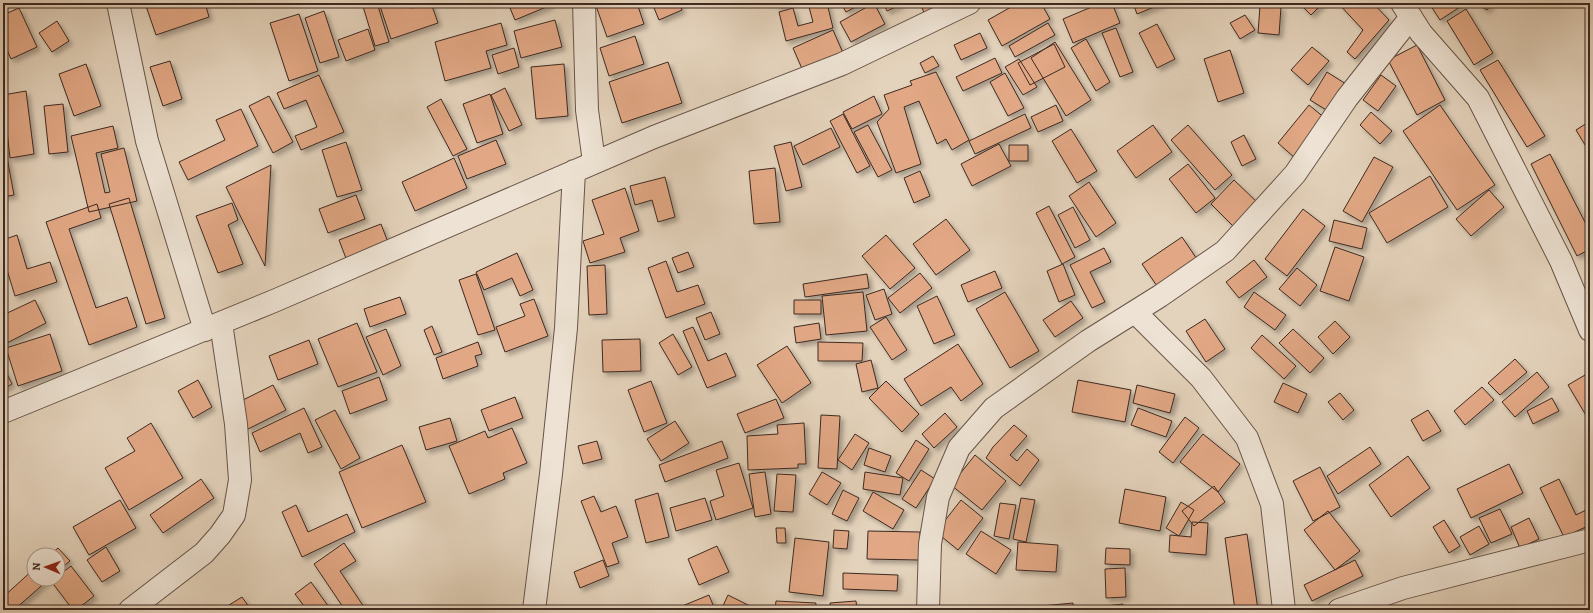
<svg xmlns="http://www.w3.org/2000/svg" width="1593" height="613" font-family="Alegreya,serif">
<defs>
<filter id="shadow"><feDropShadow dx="3.5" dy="3.5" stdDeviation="2" flood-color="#0004"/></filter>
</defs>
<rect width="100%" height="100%" fill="#e4d3bc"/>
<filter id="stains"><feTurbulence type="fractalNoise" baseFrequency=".005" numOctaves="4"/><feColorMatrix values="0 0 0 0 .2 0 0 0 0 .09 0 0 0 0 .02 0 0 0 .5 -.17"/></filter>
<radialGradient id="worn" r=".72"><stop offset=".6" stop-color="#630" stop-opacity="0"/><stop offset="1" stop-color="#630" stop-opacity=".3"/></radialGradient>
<!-- building -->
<path fill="#e2a885" stroke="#3d2921" filter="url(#shadow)" d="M145,3H205L209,17L156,35Z
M362,3H377L389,42L375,46Z
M379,3H411L412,8L431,3L438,23L391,39Z
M508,3H550L551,5L515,20Z
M595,3H637L644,24L607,37Z
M652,3H679L682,10L659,20Z
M776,3H791V4L776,7Z
M808,3H827L833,28L786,41L779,12L793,8L798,26L813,22Z
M841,3H863L846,12Z
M874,3L885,24L851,42L840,22Z
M883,3H901L902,4L887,11Z
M920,3H952L925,15Z
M1018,3H1041L1050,19L1002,46L988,20Z
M1101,3H1112L1120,23L1073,43L1063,19Z
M1133,3H1164L1137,14Z
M1299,3H1323L1311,15Z
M1338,3H1373L1389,20L1355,59L1347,52L1363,30Z
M1429,3H1466L1440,20Z
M1476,3H1492L1487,10Z
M1260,6L1281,7L1279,35L1258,33Z
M19,8L37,47L11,59L3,41V15Z
M1466,9L1493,53L1474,65L1447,21Z
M324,11L339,57L320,63L305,18Z
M299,14L318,71L289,81L270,23Z
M1245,15L1255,30L1240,39L1230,23Z
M555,20L562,47L521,58L514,31Z
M57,21L69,41L52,52L39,33Z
M501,23L507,45L486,51L491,68L445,81L435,42Z
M1048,23L1055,35L1015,57L1009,46Z
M1157,24L1175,59L1157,68L1139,33Z
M1116,28L1133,72L1120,77L1102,33Z
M368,29L375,50L346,61L338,40Z
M833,30L843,53L803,71L793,48Z
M980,33L987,48L961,60L954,45Z
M635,36L644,64L609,76L600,48Z
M1086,39L1110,82L1096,91L1071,48Z
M1055,42L1091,100L1066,116L1031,58Z
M1054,44L1065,67L1030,85L1018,63Z
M1417,45L1445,100L1417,115L1388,60Z
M1312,47L1329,61L1308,85L1291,70Z
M514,48L519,67L498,74L492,55Z
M1230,50L1244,93L1218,102L1204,59Z
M933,56L939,66L925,73L920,63Z
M995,58L1002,73L963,91L956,77Z
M1019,59L1037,87L1023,95L1005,67Z
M1498,60L1545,136L1527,147L1480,70Z
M170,61L182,99L163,106L150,67Z
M668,62L682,103L622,123L609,82Z
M86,64L101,106L74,116L59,74Z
M564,64L568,116L536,119L531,67Z
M936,72L969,140L952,150L946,139L937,144L919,101L904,107L921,164L896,173L877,122L889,109L884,95L912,85L910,81Z
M1327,72L1346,84L1328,111L1310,100Z
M1005,73L1024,108L1008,116L990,82Z
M319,75L344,132L301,150L295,136L317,127L306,100L284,109L277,93Z
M1381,75L1396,86L1378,111L1363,100Z
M505,88L522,125L509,131L491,95Z
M26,91L34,154L10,158L3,95Z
M490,94L503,134L477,143L463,104Z
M269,96L293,142L273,153L249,106Z
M874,96L882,114L852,129L843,112Z
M441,99L467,149L453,156L427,107Z
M63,104L68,152L49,154L44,106Z
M1056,105L1063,121L1038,132L1031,117Z
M1309,105L1326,119L1295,158L1278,143Z
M1440,105L1495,185L1457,210L1403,131Z
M241,109L258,146L188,180L179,162L225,140L216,120Z
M1371,112L1392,131L1380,144L1360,125Z
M843,114L870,166L857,173L830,121Z
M1025,114L1031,128L975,154L969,141Z
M1590,121V153L1576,130Z
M868,125L892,170L878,177L854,132Z
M1153,125L1172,152L1136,178L1117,151Z
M1188,125L1232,175L1215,190L1171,140Z
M113,126L118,148L96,153L105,193L110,192L101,154L124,148L137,201L89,212L71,136Z
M831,128L840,147L803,165L794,146Z
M1071,129L1097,171L1077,183L1052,141Z
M1244,135L1256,159L1242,166L1231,142Z
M3,136L14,195L3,197Z
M496,140L506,164L467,179L458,156Z
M346,142L362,190L337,197L322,150Z
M791,142L802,187L786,191L774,146Z
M999,144L1011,166L972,186L961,164Z
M1009,145H1028V161H1009Z
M1550,154L1590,232V249L1577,256L1531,164Z
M1374,157L1393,167L1362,222L1343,211Z
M454,158L467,188L415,211L402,182Z
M1188,164L1215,198L1196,213L1169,179Z
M271,165L265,266L226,187Z
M775,168L780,222L754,224L749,171Z
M920,171L930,196L914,203L904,178Z
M1430,176L1448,207L1387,243L1369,213Z
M665,177L675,217L658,222L652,200L635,205L630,186Z
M1234,180L1259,204L1236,229L1211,204Z
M1089,182L1116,223L1096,237L1069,196Z
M625,188L639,231L620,238L625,252L590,263L583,241L604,234L592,200Z
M1489,190L1504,207L1471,236L1456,219Z
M356,195L365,219L328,233L319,209Z
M129,198L165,318L146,324L109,204Z
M232,203L238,220L228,225L243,264L218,273L196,216Z
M97,204L101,218L69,229L96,308L127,297L137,327L89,345L46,222Z
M1049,206L1075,257L1062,264L1036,213Z
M1073,207L1090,240L1075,248L1058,215Z
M1303,209L1325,226L1287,276L1265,259Z
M946,219L970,250L936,275L913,244Z
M1334,220L1367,228L1362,249L1329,241Z
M381,224L389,245L347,261L339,240Z
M17,235L27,269L50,262L57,282L15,296L3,257V240Z
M886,235L915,268L890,289L862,256Z
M1182,237L1201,265L1161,292L1142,264Z
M1335,247L1364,257L1349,301L1320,291Z
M1104,248L1111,262L1090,272L1105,302L1092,308L1070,265Z
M688,252L694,267L678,273L672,258Z
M517,253L533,290L520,296L512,278L484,290L476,272Z
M1254,260L1267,277L1239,298L1226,282Z
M666,261L677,292L698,285L705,304L666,318L648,268Z
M1063,264L1075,295L1059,302L1047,271Z
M605,265L607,314L589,315L587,266Z
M1297,268L1317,285L1300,306L1279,289Z
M995,271L1002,288L968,302L961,285Z
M920,273L932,288L900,313L888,298Z
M476,274L495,330L478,335L459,280Z
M867,274L869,288L805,297L803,284Z
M884,289L892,314L875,320L866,295Z
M863,292L867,331L826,335L822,296Z
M1005,292L1039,351L1010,368L976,309Z
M1254,292L1286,315L1275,330L1244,307Z
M937,296L955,335L934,344L917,306Z
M400,297L406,314L370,327L364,309Z
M534,299L548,336L505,352L496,327L525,316L520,304Z
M35,300L46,323L3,345V315Z
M794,300H821V314H794Z
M1071,301L1083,318L1055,337L1043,320Z
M711,312L720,334L705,340L696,318Z
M886,317L907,350L892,360L870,327Z
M1205,319L1225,349L1206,362L1186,331Z
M1335,321L1350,337L1333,354L1318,337Z
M357,323L377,372L338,387L318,339Z
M819,323L821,339L796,343L794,327Z
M432,326L442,352L434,355L424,330Z
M693,327L708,361L726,353L736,376L707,388L683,331Z
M386,329L401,366L383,375L366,337Z
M1293,329L1324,358L1310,373L1279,343Z
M50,334L62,371L18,386L6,348Z
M673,334L692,367L678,375L659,343Z
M1262,335L1296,366L1284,379L1251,348Z
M640,339L641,371L603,372L602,340Z
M309,340L318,364L278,380L269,356Z
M478,342L482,354L475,356L478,366L443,379L436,358Z
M818,342L863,343L862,361H818Z
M958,344L983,384L961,401L951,387L921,406L904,379Z
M787,346L811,383L782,403L757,365Z
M1515,359L1527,372L1500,395L1488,383Z
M871,360L878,388L862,392L856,364Z
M3,366L12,384L3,389Z
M1537,372L1549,387L1515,417L1502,402Z
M1585,375L1590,383V422L1568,385Z
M379,377L387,400L350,414L342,391Z
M198,380L212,407L193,418L178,391Z
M1078,380L1131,390L1125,422L1072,412Z
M651,381L667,423L644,432L628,390Z
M886,381L919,414L902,432L869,398Z
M1283,383L1307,394L1298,413L1274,402Z
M273,385L286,410L248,429L235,404Z
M1137,385L1175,394L1170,413L1133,403Z
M1482,387L1494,400L1465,425L1454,411Z
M1340,393L1354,410L1343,420L1328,402Z
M515,397L523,418L489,431L481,410Z
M1552,398L1559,411L1533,424L1527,411Z
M776,399L784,418L745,433L737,414Z
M304,408L322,447L308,453L300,433L260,452L252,433Z
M1138,408L1172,421L1166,437L1131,425Z
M335,410L360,458L341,469L315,420Z
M1428,410L1441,431L1423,441L1411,420Z
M945,413L957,427L934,448L922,434Z
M821,415L840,416L837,469L818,468Z
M1185,417L1199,428L1173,463L1159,452Z
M450,418L457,441L426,450L419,427Z
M675,421L689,443L661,461L647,439Z
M151,423L183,478L129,510L105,468L135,451L127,438Z
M804,423L806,464H798V468L748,470L747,436L778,434L777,425Z
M1014,425L1027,436L1010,455L1017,461L1027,449L1039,460L1020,486L986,458L993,447Z
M512,428L527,463L503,473L505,479L469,494L449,446L485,431L488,438Z
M855,434L869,443L852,470L838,460Z
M1203,434L1240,464L1218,492L1180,462Z
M916,440L929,449L909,481L896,473Z
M597,441L602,459L583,464L578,446Z
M722,441L728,458L665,482L659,465Z
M402,445L426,502L362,528L339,472Z
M1370,447L1381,464L1338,494L1327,476Z
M869,448L891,456L885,472L864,465Z
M975,455L1006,481L982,510L951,485Z
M1408,456L1430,488L1391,517L1369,485Z
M739,463L753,508L716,520L710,501L724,496L716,470Z
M1509,464L1523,493L1471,518L1457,489Z
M1320,467L1340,507L1313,521L1293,481Z
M921,470L935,479L916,508L902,499Z
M765,472L771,514L755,517L749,474Z
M822,472L841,483L827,505L809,494Z
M865,472L903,478L900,495L863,489Z
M777,474L796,475L793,512L774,511Z
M201,479L214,498L163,533L150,515Z
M1559,479L1576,515L1590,508V525L1564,537L1540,488Z
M1214,486L1225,502L1194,526L1182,511Z
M1125,489L1166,497L1160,531L1119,523Z
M843,490L859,498L847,521L832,514Z
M873,492L904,510L893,529L863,511Z
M658,493L669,537L646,543L635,500Z
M594,496L601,512L616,506L628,537L612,543L619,563L607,567L581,501Z
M705,498L712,520L676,531L670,508Z
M1021,498L1035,500L1026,542L1013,539Z
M120,500L136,528L89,555L73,527Z
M961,500L983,518L958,550L936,532Z
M1181,502L1194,510L1179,536L1166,528Z
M1000,503L1016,505L1009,539L994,536Z
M296,505L308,532L347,514L355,532L302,557L282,512Z
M1500,509L1512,534L1491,543L1479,518Z
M1328,511L1360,551L1335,570L1304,530Z
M1529,518L1539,539L1520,548L1511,527Z
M1444,520L1460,546L1449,553L1433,527Z
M1192,522L1208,523L1206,555L1169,552L1170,535L1191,537Z
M1479,526L1489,544L1470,555L1460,537Z
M776,528H785L786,543H777Z
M834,530L849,531L847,549L833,548Z
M868,531L920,532L919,560L867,559Z
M981,531L1011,550L996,574L966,554Z
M1247,534L1258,610H1235L1225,538Z
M795,538L829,542L823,596L789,592Z
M1018,542L1058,545L1056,572L1016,570Z
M344,543L356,561L340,571L366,610H345L314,564Z
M717,546L729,572L699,585L688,559Z
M106,547L120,571L102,582L87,560Z
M58,548L70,561L58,571V555H50Z
M1106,548L1130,549V565L1105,564Z
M603,560L609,576L580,588L574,572Z
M1355,560L1363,576L1312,601L1304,585Z
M71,566L94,596L76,610H73L51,581L58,579V576Z
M1125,568L1126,597L1106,598L1105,569Z
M34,569V579H49L14,610H3V597Z
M843,573L898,575L897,591L843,589Z
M311,582L331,610H307L295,594Z
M709,595L715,610H675V609Z
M728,595L750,606L749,610H721Z
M242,597L251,610H221Z
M776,601L816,603L815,610H775Z
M856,601L857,610H831L830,603Z
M1073,603V610H1031V607Z
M1123,604V610H1105V606Z
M890,606L907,608V610H890Z"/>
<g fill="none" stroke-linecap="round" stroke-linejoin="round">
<!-- minor casing -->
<g stroke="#675448" stroke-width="24">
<path id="minor" d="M118,3L147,141L205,330
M584,3L587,110L594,162
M1402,3L1421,33L1478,98L1561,261L1590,330
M1135,312L1201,378L1247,438L1272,504L1284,610
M3,412L274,301L654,137L842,64L969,3
M130,610L204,553L220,535L234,515L240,480L236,424L221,323
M534,610L551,474L566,328L574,171
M928,610L930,544L938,497L959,448L994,408L1088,341L1160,296L1225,251L1295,174L1347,98L1411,17
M1339,610L1403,588L1590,540"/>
</g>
<!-- minor -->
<use href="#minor" stroke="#ede2d3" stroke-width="22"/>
</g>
<!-- margin -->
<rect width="1593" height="613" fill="none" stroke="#e4d3bc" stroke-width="16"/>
<rect x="4" y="4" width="1585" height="605" fill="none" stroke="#3d2921" stroke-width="2"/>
<rect x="8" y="8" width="1577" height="597" fill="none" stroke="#3d2921"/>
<!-- north arrow -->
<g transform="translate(46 567) rotate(272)"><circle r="19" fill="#ede2d3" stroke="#a7988c"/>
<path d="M0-3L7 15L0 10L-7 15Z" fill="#8f2418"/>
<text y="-6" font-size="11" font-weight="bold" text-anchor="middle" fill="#3d2921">N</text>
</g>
<rect width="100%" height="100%" filter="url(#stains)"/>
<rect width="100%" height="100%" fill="url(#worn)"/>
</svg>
